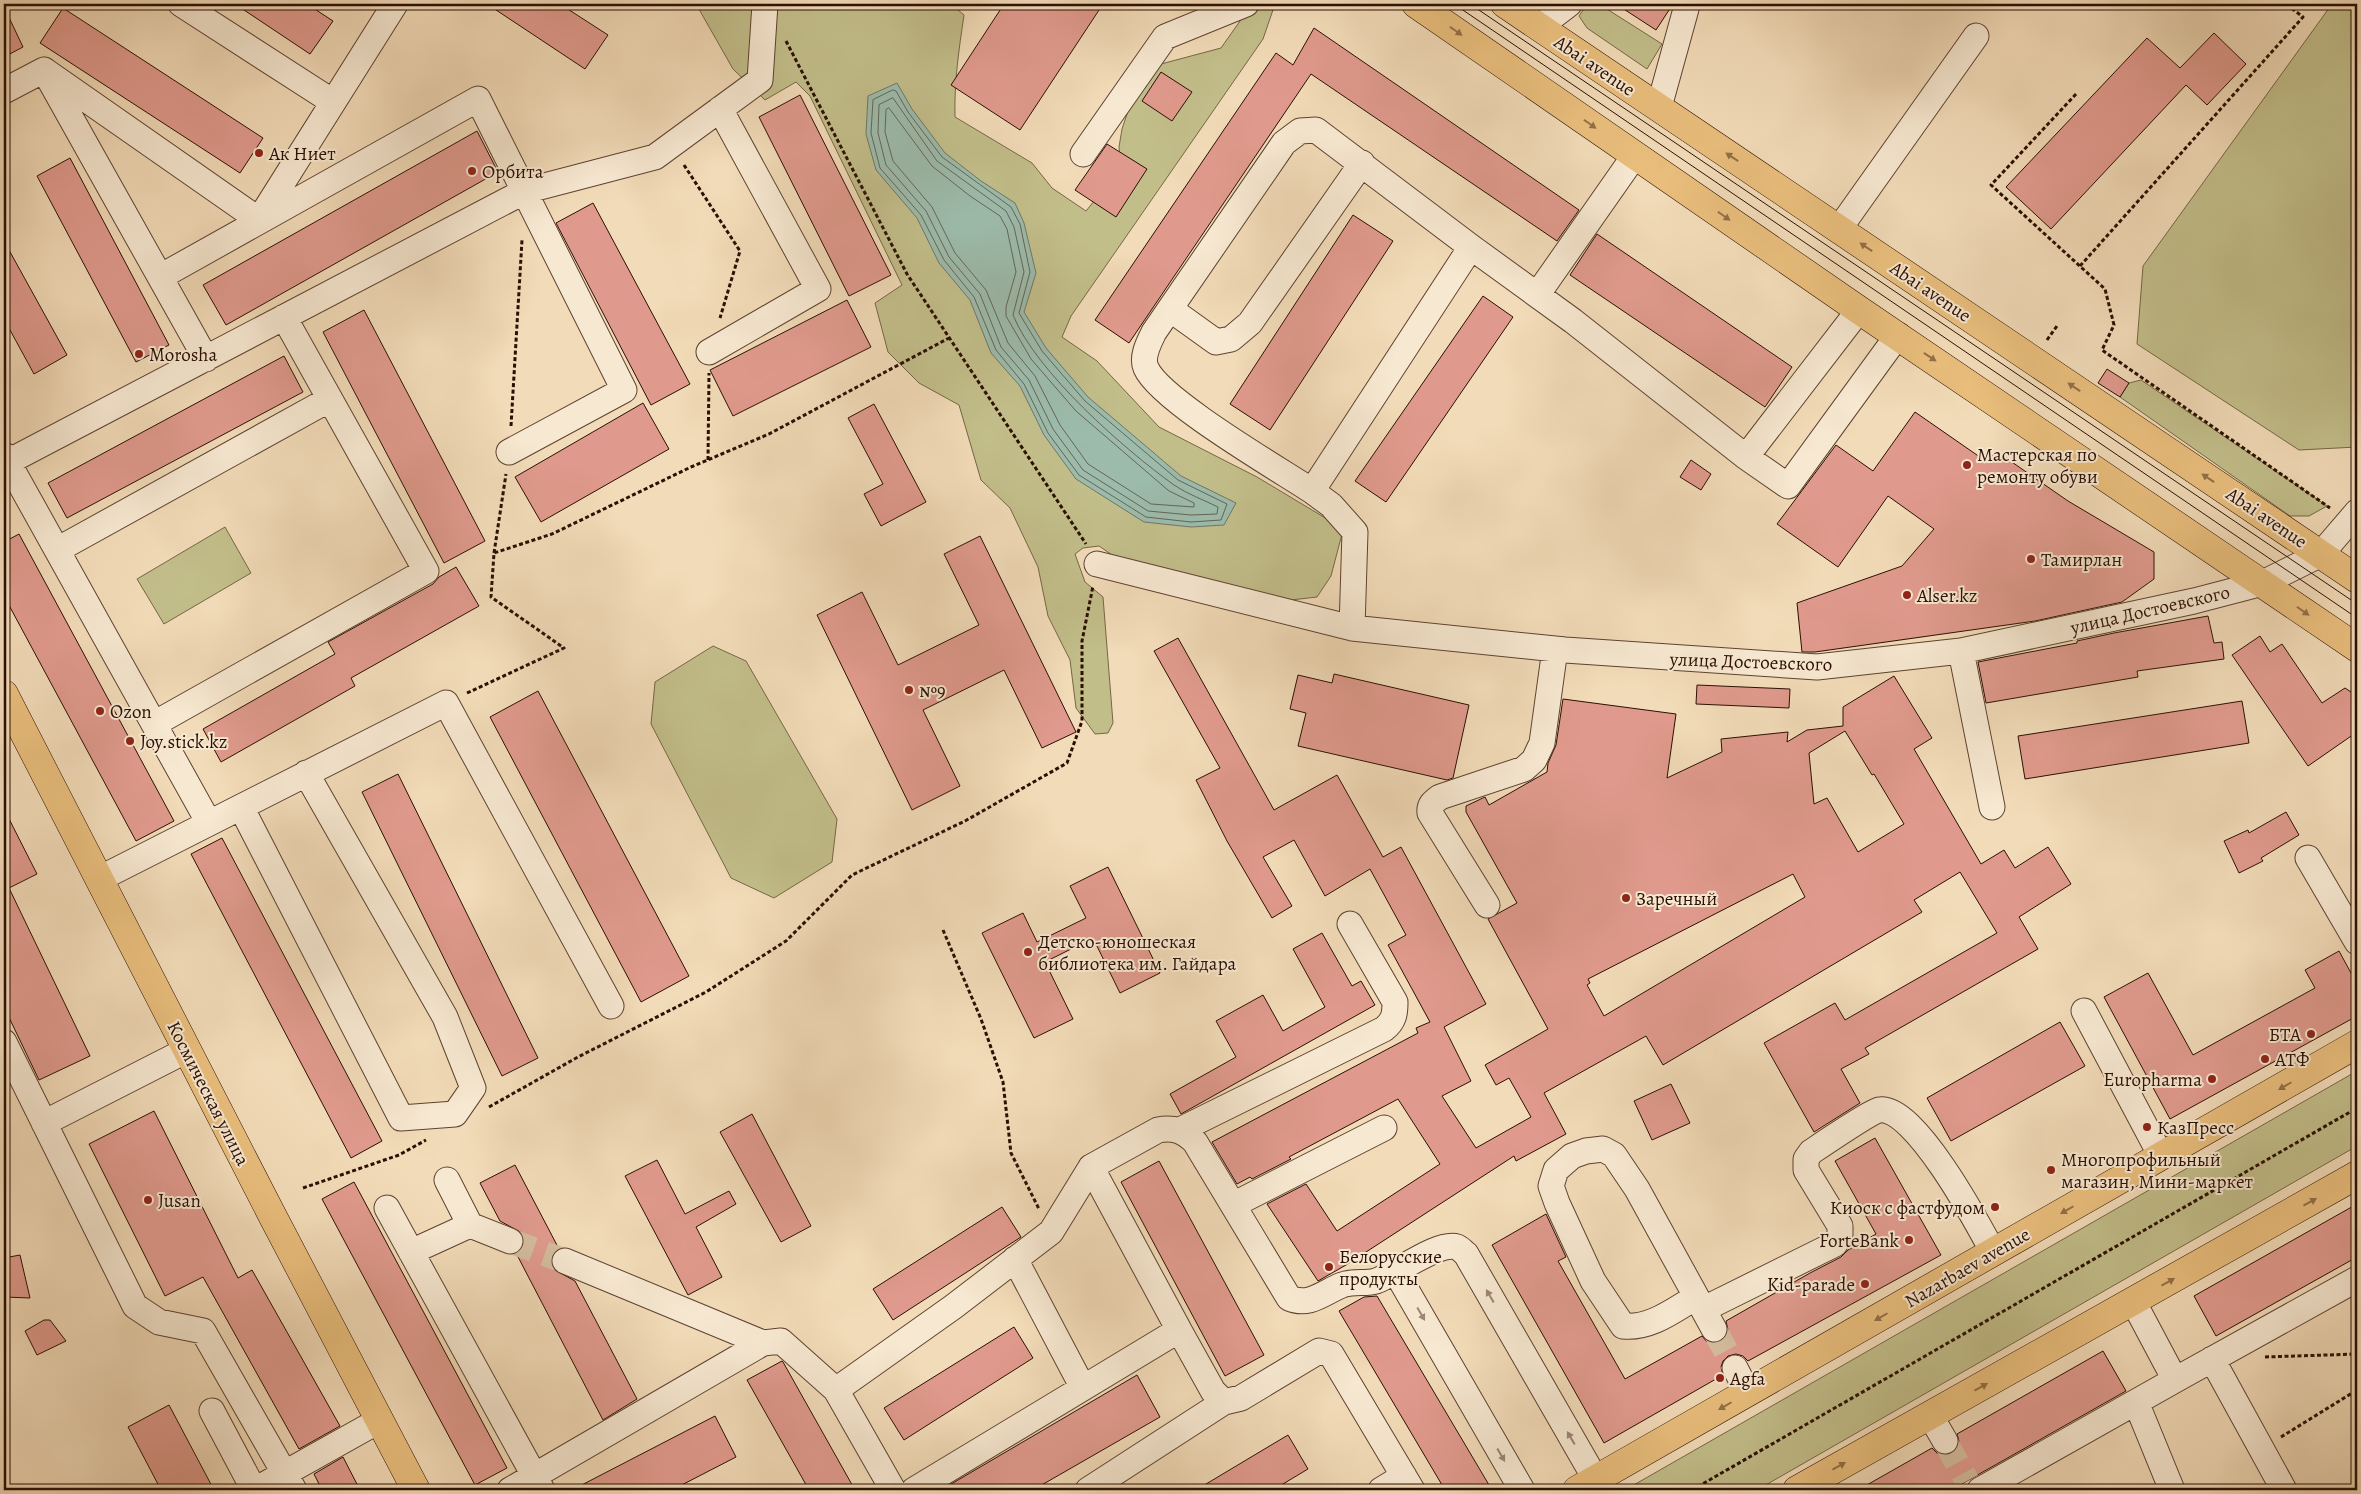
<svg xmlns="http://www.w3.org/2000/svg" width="2361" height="1494" font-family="Alegreya,serif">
<rect width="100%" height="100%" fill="#f2dbb8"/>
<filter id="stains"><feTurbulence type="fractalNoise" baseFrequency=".004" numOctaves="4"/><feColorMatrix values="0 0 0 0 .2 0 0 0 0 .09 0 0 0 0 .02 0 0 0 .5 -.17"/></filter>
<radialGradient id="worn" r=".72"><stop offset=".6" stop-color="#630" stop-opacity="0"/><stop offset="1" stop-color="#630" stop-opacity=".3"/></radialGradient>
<!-- green -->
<path fill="#c2be8a" stroke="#766646" d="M696,4H951L964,15C959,49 954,82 955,117L1032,163L1052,188L1086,211L1121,168L1119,147L1122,129L1134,93L1161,64L1221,48L1252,4H1275L1263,39L1071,316L1062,337L1097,361L1159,427L1257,477L1327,519L1342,534L1331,576L1317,597L1291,600L1115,557L1099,546L1083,548L1075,554L1085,582L1103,597L1113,723L1108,733L1095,734L1076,708L1070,660L1048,616L1038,567L1010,508L981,480L959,405L919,383L888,352L875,303L902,285L810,96L796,82L765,100L733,69Z
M1587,4H1599L1662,44L1647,69L1587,28L1579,16Z
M2332,4H2357V447L2299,450L2137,344L2143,266Z
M2141,380L2327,506L2309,516H2290L2120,397L2129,383Z
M225,527L251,573L164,624L137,579Z
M713,646L746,661L837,819L832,862L774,898L731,878L651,724L655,682Z
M2357,1071V1146L1757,1490H1625Z"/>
<!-- water -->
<path fill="#9cbbab" stroke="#6f7668" d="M897,83L912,109L945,153L981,181L1015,203L1024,223L1036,273L1024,312L1046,348L1088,397L1181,476L1236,503L1224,525L1191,527L1144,522L1076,479L1044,435L1020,386L991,353L970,300L939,263L917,218L876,170L866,134L868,96Z"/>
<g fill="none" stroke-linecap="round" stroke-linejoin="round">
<!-- shore -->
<path stroke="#646557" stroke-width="1" d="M893,90L896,91L908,112L942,157L1011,207L1020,224L1030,272L1019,313L1042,351L1085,401L1178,480L1227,504L1221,520L1191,522L1146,517L1079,475L1048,433L1024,384L996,350L974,297L944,260L921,215L880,168L871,133L873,100Z
M893,98L937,161L1006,211L1014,227L1024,272L1013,315C1036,372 1124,449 1174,485C1187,494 1204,500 1218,507L1217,514L1191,515L1148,511L1083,470L1053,429L1029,380L1001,347L980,294L949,257L926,211L886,165L878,133L879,105Z
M889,108L932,166L970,196L1000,216L1007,229L1016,272L1006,307V316L1031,359L1076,411L1169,491L1194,503V507L1151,504L1088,464L1060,425L1035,376L1008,343L986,290L955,253L932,207L893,161L885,132L886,110Z"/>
</g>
<!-- building -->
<path fill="#e09a8d" stroke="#2b0f03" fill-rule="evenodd" d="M235,4H307L333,21L310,54Z
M487,4H560L608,35L585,69Z
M1004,4H1103L1020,130L951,85Z
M1616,4H1673L1656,30Z
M4,7L23,47L4,57Z
M63,8L263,138L240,173L40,43Z
M1314,28L1579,210L1557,241L1311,74L1129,343L1095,320L1276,53L1293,65Z
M2214,33L2246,64L2207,105L2186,85L2051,229L2006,187L2147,38L2180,68Z
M1161,72L1192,92L1172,121L1142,101Z
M800,95L891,275L849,296L759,117Z
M477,131L498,172L226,325L203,285Z
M1107,144L1147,169L1116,217L1075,190Z
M70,158L169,345L136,362L37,176Z
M593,203L690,384L651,405L556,223Z
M1353,215L1393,241L1270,430L1230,404Z
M1597,234L1792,367L1765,407L1570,275Z
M4,241L67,355L34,374L4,319Z
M1483,296L1513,317L1386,502L1355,481Z
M847,300L871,347L733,416L710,370Z
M364,310L485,541L444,563L323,332Z
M284,356L303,392L67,518L48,483Z
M2107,369L2129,383L2120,397L2098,383Z
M643,403L669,449L541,522L515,477Z
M874,404L926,502L881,526L864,494L883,484L848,418Z
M1915,412L1987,462L1996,451L2068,501L2154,552V579L2122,602L2035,621L1815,652H1802L1797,603L1902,566L1934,529L1888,496L1838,567L1777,524L1836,445L1873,471Z
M1691,460L1711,474L1701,490L1680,477Z
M19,534L174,821L136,841L4,596V542Z
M980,536L1076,732L1042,748L1004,670L923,710L960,786L912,810L817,615L862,592L898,665L979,625L944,554Z
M456,567L479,606L351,678L355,686L221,762L203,729L335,654L328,642L433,584L439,577Z
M2208,616L2214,643L2222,642L2224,659L2137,671L2138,677L1986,703L1978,662L2077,643V641L2114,633Z
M2260,636L2270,652L2282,644L2322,703L2345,688L2357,696V732L2308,766L2232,655Z
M1178,638L1274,810L1337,775L1383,857L1401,847L1486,1004L1444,1027L1471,1081L1442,1096L1476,1148L1531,1117L1509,1078L1496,1085L1485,1065L1548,1029L1488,919L1517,903L1466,812V806L1485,797L1489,805L1547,772L1548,763L1556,745L1563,699L1676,714L1667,778L1722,752L1721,739L1788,732L1787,742L1807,730L1843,726V707L1894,676L1932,738L1914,749L1981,864L2004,850L2015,868L2048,847L2071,884L2019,917L2038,949L1865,1048L1869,1054L1841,1069L1860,1103L1814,1132L1764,1043L1835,1003L1845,1020L1997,933L1960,872L1914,900L1922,912L1663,1065L1646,1036L1544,1093L1566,1134L1516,1161L1514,1156L1346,1265L1318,1281L1267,1204L1306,1184L1337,1231L1440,1164L1398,1099L1289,1157L1291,1159L1252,1179L1250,1177L1237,1184L1212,1142L1418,1033L1416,1028L1430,1022L1388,945L1406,935L1370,869L1325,896L1294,840L1263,857L1292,906L1272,918L1227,841L1196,780L1220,768L1154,651ZM1845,731L1872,775L1874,774L1904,824L1858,852L1827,798L1814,804L1809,753ZM1793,874L1805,897L1604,1016L1587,985L1590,983L1588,979Z
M1334,674L1469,705L1453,778L1447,780L1298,746L1306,713L1290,709L1298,675L1332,683Z
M1697,685L1790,689L1789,708L1696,704Z
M538,691L689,976L641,1002L490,717Z
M2242,701L2249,743L2025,779L2018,736Z
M398,774L538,1058L502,1076L362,792Z
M4,809L37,874L9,888L90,1056L39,1080L4,1007Z
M2286,812L2299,835L2261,858L2263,861L2239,873L2224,841L2248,830L2249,833Z
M222,838L382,1141L351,1158L191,854Z
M1108,867L1160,973L1120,993L1093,938L1045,962L1073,1019L1034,1038L982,933L1023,913L1037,942L1086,918L1070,886Z
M1322,933L1352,986L1361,981L1375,1005L1181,1114L1170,1094L1236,1057L1216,1021L1263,995L1283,1031L1325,1007L1293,949Z
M2339,951L2357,984V1016L2170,1119L2104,997L2148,973L2193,1055L2315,988L2305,970Z
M2060,1022L2085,1066L1951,1141L1927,1098Z
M1671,1084L1690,1123L1652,1140L1634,1101Z
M154,1111L238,1278L252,1270L340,1426L299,1449L203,1277L165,1296L89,1144Z
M752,1114L811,1226L781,1242L720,1132Z
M1875,1138L1941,1255L1748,1361L1743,1356L1736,1354L1728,1356L1723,1361L1721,1367L1723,1375L1604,1443L1492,1245L1546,1214L1566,1257L1558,1261L1625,1379L1702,1336L1707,1342L1713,1343L1721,1341L1726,1336L1728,1330L1726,1321L1810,1273L1841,1257L1848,1250L1876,1234L1835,1161Z
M657,1160L685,1214L729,1191L736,1204L696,1227L722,1277L688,1295L625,1176Z
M1159,1161L1264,1355L1225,1376L1121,1182Z
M515,1165L559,1249L552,1256L551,1263L553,1269L575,1281L637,1399L603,1420L516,1253L523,1246L524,1238L522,1233L500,1221L480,1183Z
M354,1182L507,1468L475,1485L322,1199Z
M2357,1204V1257L2216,1336L2194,1296Z
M1002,1207L1021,1237L893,1320L873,1289Z
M20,1255L30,1298L4,1297V1258Z
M1377,1296L1492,1490H1445L1339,1311L1364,1297Z
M44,1320H50L66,1341L37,1355L25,1331Z
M1014,1327L1033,1358L904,1440L884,1408Z
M2103,1351L2126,1391L1951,1490H1858L1932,1448L1938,1454L1945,1455L1952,1454L1958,1448L1959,1441L1957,1434Z
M782,1361L783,1362L855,1490H809L747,1380Z
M1137,1375L1160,1417L1033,1490H941Z
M169,1405L214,1490H161L128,1427Z
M715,1416L736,1457L672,1490H572Z
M1288,1435L1308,1469L1273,1490H1196Z
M343,1457L360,1490H322L314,1474Z"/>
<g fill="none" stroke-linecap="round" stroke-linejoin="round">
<!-- minor-tunnel -->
<path stroke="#d4bc9d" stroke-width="25" stroke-dasharray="25 12" stroke-linecap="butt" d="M510,1241L565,1261
M1714,1329L1735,1368
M1945,1441L1967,1481"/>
<!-- minor casing -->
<g stroke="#5d4230" stroke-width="27">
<path id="minor" d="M181,4L333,102
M1539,27L1569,4
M44,70L259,220L395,4
M4,91L44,70L206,359
M1659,107L1686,9
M1083,154L1165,37L1246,4
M1839,229L1976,36
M1471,247L1312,491C1277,468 1160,400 1146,368C1141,357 1149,342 1154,332L1284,143L1300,131L1316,130L1471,247L1573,321L1746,457L1859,310
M160,277L478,99L624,390L509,452
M1537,295L1635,155
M1170,309L1216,342L1231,339L1250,323L1362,163
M709,352L818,289L720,109
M4,455L209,823
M1746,457L1788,486L1898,335
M4,464L525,191L655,157L760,80L765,4
M1312,491L1331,505L1355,532L1352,628
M57,550L330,399
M1097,564L1352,628L1565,650L1817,667L1961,651L2194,601L2263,583L2321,554L2357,512
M1961,651L1992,807
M154,724L426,571L284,317
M241,807L401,1118L455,1114L473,1088L445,1017L306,773
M2308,858L2357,942
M99,879L446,703L611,1006
M1487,905L1430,813C1429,805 1433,802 1440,797L1524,769L1534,760L1542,743L1555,649
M2084,1011L2161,1156
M4,1042L135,1306L159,1322L203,1331L294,1490
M44,1123L187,1050
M1180,1130L1384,1029C1394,1021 1395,1014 1395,1002L1350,924
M447,1180L470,1225L510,1241
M1233,1205L1384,1128
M387,1208L542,1490
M411,1252L470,1225
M1015,1259L1083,1388
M565,1261L763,1343
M1396,1272L1522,1490
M1696,1297C1674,1310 1650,1329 1623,1326L1593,1281L1557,1203L1551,1186L1556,1170L1572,1156L1586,1151L1603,1149L1614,1155L1637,1189L1714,1329
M2133,1301L2175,1380L2357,1279
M1704,1309L1835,1244L1840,1235V1226L1806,1170V1159L1811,1152C1823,1144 1870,1112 1879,1110C1914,1104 1978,1224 1993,1252
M1179,1330L1213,1391L1224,1402L1241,1398L1319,1351L1331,1354L1412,1490
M2212,1359L2284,1490
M1735,1368L1748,1393
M836,1390L953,1307L1051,1232L1091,1167L1158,1130C1174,1127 1184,1131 1195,1142L1289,1298C1310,1307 1324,1292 1342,1285C1354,1281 1366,1284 1376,1281C1396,1274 1438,1241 1457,1247C1460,1248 1463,1252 1466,1254L1596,1480
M2136,1402L2172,1490
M212,1411L254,1490
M1930,1415L1945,1441
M255,1490L380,1420
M510,1490L763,1343L781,1341L836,1390L893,1490
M914,1490L1179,1330L1091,1167
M1088,1490L1224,1402
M1381,1490L1404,1476
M1980,1490L2175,1380"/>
</g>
<!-- major casing -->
<g stroke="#2b0f03" stroke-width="29">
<path id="major" d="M1416,4L1859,310L2357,648
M1505,4L2357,579
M4,694L272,1215L416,1490
M1577,1490L2357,1044
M1797,1490L2357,1175"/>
</g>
<!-- path -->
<path stroke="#2b0f03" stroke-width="3" stroke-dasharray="4 2.5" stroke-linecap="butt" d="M786,41L907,274L1086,544
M2076,94L1991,185L2105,289L2114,325L2102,350L2330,508
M684,165L740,251L720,318
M2080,266L2303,17L2286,4
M2047,340L2057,326
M511,426L522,240
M708,460L709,373
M494,553L506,474
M467,693L564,648L491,597L494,553L552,534L691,467L769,434L949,338
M943,930L981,1019L1003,1082L1011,1153L1039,1209
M489,1107L578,1057L706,992L786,941L852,875L965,821L1067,763L1082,721V641L1093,586
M303,1188L399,1155L426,1140
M2265,1357L2357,1354
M2281,1437L2357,1390
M1692,1490L2357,1108"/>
<!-- minor -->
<use href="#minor" stroke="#f7e8d1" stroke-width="25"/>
<!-- major -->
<use href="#major" stroke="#e9be7c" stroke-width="28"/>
<!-- tram -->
<path stroke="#2b0f03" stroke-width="1" d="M1454,4L2357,618
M1470,4L2357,604"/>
</g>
<!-- one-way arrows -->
<defs><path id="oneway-solid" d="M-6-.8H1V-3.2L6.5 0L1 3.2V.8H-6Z" transform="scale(1.25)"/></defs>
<g fill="#946f46">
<use href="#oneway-solid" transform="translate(1456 31) rotate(35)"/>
<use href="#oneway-solid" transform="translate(1590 124) rotate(35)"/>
<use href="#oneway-solid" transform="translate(1732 157) rotate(-146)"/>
<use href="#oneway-solid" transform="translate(1724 216) rotate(35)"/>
<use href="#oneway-solid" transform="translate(1866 247) rotate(-146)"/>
<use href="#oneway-solid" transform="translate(1930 357) rotate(34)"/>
<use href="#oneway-solid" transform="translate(2074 387) rotate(-146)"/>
<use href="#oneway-solid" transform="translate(2208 478) rotate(-146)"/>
<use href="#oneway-solid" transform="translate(2303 611) rotate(35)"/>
<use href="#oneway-solid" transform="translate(2285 1086) rotate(150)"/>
<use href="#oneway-solid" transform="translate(2310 1202) rotate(-29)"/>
<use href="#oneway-solid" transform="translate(2067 1210) rotate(150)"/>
<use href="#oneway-solid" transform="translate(2168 1282) rotate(-29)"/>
<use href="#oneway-solid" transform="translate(1881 1317) rotate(150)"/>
<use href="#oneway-solid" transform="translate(1981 1387) rotate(-29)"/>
<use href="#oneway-solid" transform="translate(1725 1406) rotate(150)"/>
<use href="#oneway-solid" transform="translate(1839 1466) rotate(-29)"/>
</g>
<g fill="#9b8674">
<use href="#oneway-solid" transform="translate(1490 1296) rotate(-120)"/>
<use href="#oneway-solid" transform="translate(1421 1314) rotate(60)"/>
<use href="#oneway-solid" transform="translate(1571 1438) rotate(-120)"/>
<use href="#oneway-solid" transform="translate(1501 1455) rotate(60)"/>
</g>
<!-- markers -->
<g fill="#8f2418" stroke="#f7e8d1" stroke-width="2">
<circle cx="259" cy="153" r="5"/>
<circle cx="472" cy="171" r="5"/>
<circle cx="139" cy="354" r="5"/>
<circle cx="1967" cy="465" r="5"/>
<circle cx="2031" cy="559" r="5"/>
<circle cx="1907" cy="595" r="5"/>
<circle cx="909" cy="690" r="5"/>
<circle cx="100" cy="711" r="5"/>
<circle cx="130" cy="741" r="5"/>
<circle cx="1626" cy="898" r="5"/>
<circle cx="1028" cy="952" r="5"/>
<circle cx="2311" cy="1034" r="5"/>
<circle cx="2265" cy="1059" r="5"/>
<circle cx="2212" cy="1079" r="5"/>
<circle cx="2147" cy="1127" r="5"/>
<circle cx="2051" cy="1170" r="5"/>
<circle cx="148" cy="1200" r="5"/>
<circle cx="1995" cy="1207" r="5"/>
<circle cx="1909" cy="1240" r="5"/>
<circle cx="1329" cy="1267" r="5"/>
<circle cx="1865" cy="1284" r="5"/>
<circle cx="1720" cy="1378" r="5"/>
</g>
<g text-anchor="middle" stroke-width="4" stroke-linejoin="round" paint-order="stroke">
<!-- street labels -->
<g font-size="19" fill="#2b0f03" stroke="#f7e8d1">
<text transform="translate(1595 65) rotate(34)" y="7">Abai avenue</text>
<text transform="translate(1931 291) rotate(34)" y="7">Abai avenue</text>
<text transform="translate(2267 517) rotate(34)" y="7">Abai avenue</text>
<text transform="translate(2150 609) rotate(-13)" y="7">улица Достоевского</text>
<text transform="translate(1751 661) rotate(2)" y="7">улица Достоевского</text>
<text transform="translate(209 1093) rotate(63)" y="7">Космическая улица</text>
<text transform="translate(1967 1267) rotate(-30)" y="7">Nazarbaev avenue</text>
</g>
<!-- poi labels -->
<g font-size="19" fill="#2b0f03" stroke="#f7e8d1" text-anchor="start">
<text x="269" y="160">Ак Ниет</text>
<text x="482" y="178">Орбита</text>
<text x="149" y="361">Morosha</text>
<text x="1977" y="461">Мастерская по<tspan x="1977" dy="22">ремонту обуви</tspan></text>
<text x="2041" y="566">Тамирлан</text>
<text x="1917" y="602">Alser.kz</text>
<text x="919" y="697">№9</text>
<text x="110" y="718">Ozon</text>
<text x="140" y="748">Joy.stick.kz</text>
<text x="1636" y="905">Заречный</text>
<text x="1038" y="948">Детско-юношеская<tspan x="1038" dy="22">библиотека им. Гайдара</tspan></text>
<text x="2301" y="1041" text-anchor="end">БТА</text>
<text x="2275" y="1066">АТФ</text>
<text x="2202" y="1086" text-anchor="end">Europharma</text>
<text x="2157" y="1134">КазПресс</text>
<text x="2061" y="1166">Многопрофильный<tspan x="2061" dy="22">магазин, Мини-маркет</tspan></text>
<text x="158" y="1207">Jusan</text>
<text x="1985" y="1214" text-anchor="end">Киоск с фастфудом</text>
<text x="1899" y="1247" text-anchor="end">ForteBank</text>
<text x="1339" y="1263">Белорусские<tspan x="1339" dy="22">продукты</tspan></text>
<text x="1855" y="1291" text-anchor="end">Kid-parade</text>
<text x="1730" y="1385">Agfa</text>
</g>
</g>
<!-- margin -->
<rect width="2361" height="1494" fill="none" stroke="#f2dbb8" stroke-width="20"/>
<rect x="5" y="5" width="2351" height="1484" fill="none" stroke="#2b0f03" stroke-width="2.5"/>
<rect x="10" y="10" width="2341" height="1474" fill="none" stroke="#2b0f03"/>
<rect width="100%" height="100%" filter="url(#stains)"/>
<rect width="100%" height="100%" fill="url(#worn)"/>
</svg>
